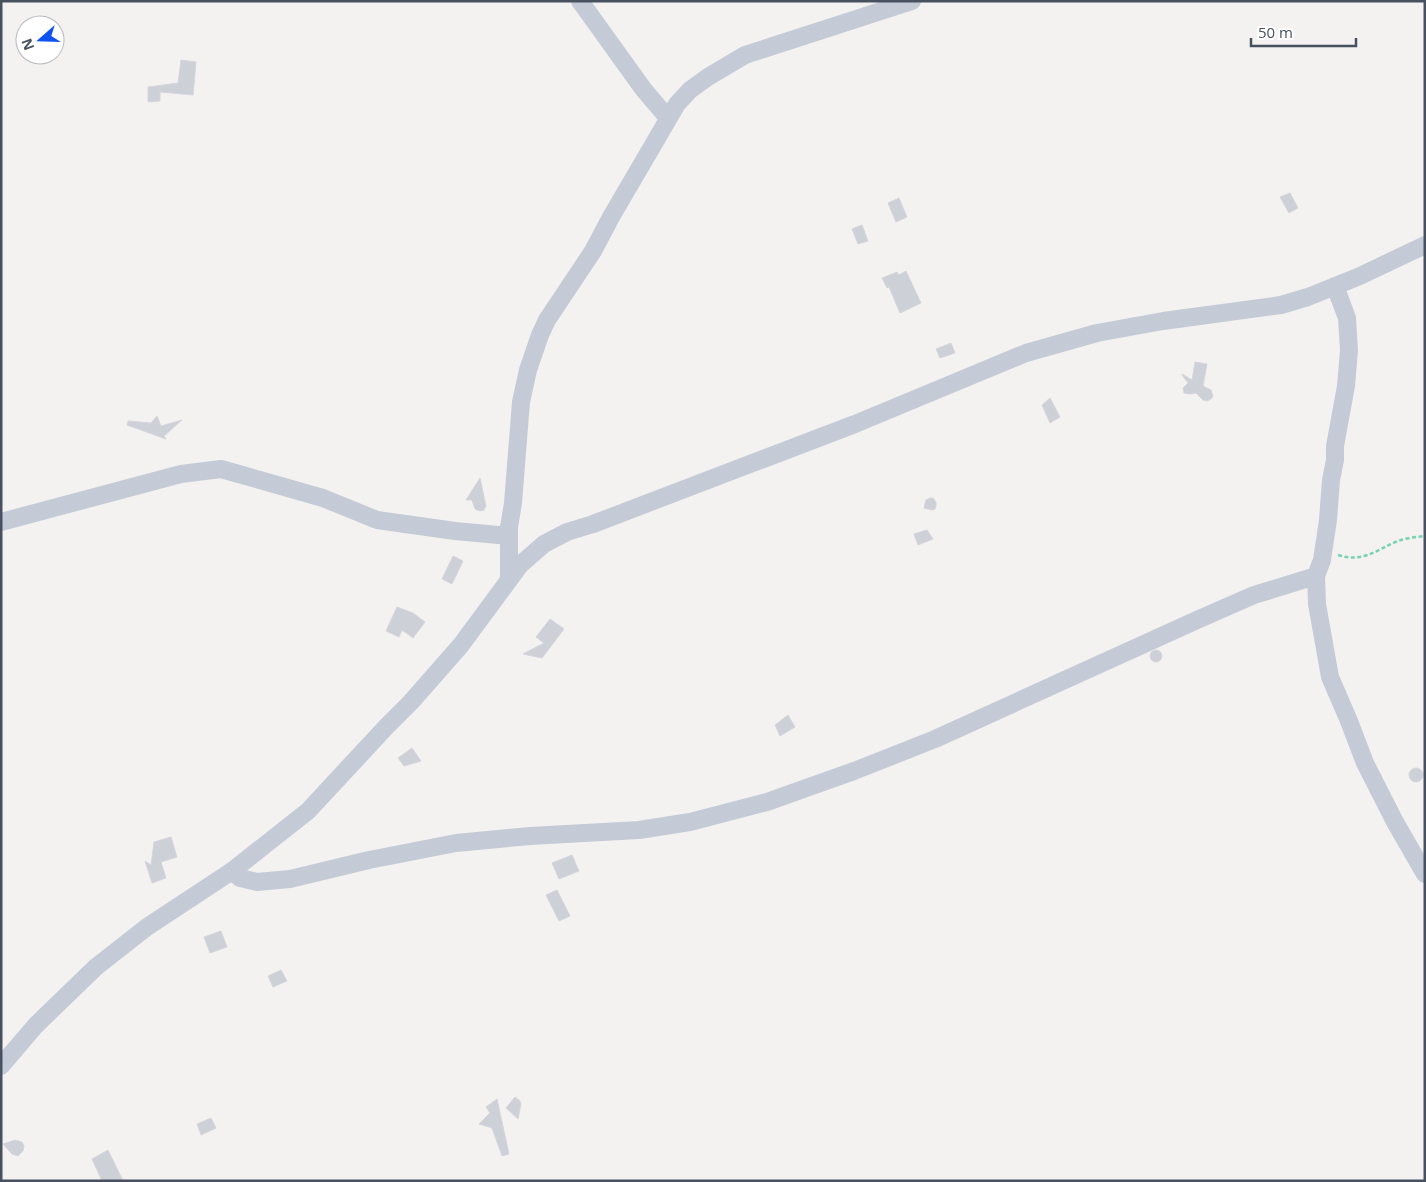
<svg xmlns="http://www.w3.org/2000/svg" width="1426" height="1182" font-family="'Open Sans',sans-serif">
<rect width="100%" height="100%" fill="#f4f2f1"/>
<!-- building -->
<path fill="#cdd0d7" stroke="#d5d6dd" d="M181,60L196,62L193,95L160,92V101L148,102V87L178,83Z
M1290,193L1298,208L1289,213L1280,197Z
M899,198L907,217L896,222L888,203Z
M862,225L868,241L858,244L852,229Z
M906,271L921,303L900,313L889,287L887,288L882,278L897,272L899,275Z
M951,343L955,353L940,358L936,349Z
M1195,362L1207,364L1203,386L1211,390L1213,396L1211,399L1207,401L1203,400L1196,393L1189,394L1184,393L1183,388L1188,383L1182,375V374L1192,380Z
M1050,398L1060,417L1050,423L1042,405Z
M157,416L161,426L182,420L164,436L166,439L127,425L128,421L151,423Z
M480,478L486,506L484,510L480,511L475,509L472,500H466Z
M930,498H933L936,502V506L935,509L932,510L924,508L926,500Z
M927,530L933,539L918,545L914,534Z
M453,556L463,561L452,584L442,579Z
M397,607L413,613L425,622L413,638L402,630L399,637L386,631Z
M550,619L564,629L542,658L523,654L544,643L536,637Z
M1150 656a6 6 0 1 1 12 0a6 6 0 1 1-12 0Z
M788,715L795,727L780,736L775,725Z
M412,748L421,761L404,766L398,758Z
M1409 775a7 7 0 1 1 14 0a7 7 0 1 1-14 0Z
M171,837L177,857L161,862L166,878L152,883L145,861L151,865L154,842Z
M572,855L579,871L559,879L552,863Z
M557,890L570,916L559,921L546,895Z
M221,931L227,947L210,953L204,937Z
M281,970L287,981L273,987L268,976Z
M515,1097L520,1101L521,1104L518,1119L506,1108Z
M497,1099L509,1154L502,1156L492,1128L479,1124L490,1113L486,1107Z
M211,1118L216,1128L201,1135L197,1124Z
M15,1140L22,1142L24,1146L23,1151L18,1156L12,1154L3,1144Z
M108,1150L123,1181H102L92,1159Z"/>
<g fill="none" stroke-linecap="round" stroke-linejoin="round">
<!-- path -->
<path stroke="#75d2b2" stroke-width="2.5" stroke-dasharray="4 2.5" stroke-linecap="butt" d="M1338,555C1363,563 1376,550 1398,541C1406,538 1416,537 1425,536"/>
<!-- minor -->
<path stroke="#c5cbd6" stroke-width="18" d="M580,1L644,90L668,118
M1335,286L1347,318L1349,350L1346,386L1335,446V460L1331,480L1328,520L1322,560L1316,576L1317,604L1330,677L1349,721L1365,763L1395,822L1425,874
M1,522L181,474L221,469L323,498L377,520L455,531L509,536
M509,580V527L513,503L521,402L528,370L540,335L547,320L593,251L611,217L677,104L690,90L708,77L745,55L912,1
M232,871L240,878L257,882L290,879L369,860L456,843L530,836L639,830L690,822L767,802L854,771L935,739L1197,620L1254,595L1316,576
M1,1066L36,1025L96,967L147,927L232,871L308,811L386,727L411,702L461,645L520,565L544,544L567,532L593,524L855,424L1026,353L1097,333L1163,321L1281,305L1308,297L1360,276L1425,245"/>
</g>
<!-- border -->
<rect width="1426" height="1182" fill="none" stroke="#485160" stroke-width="5"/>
<!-- north arrow -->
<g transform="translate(40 40) rotate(250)"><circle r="24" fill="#ffffff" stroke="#b6b9bf"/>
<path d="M0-4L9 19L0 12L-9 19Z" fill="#1052ef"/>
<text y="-8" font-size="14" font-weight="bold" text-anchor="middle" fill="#485160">N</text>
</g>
<!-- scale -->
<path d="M1251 38v8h105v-8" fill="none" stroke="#485160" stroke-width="2.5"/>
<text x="1258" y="38" font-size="15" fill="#485160" stroke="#ffffff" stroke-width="4" paint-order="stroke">50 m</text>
</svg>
